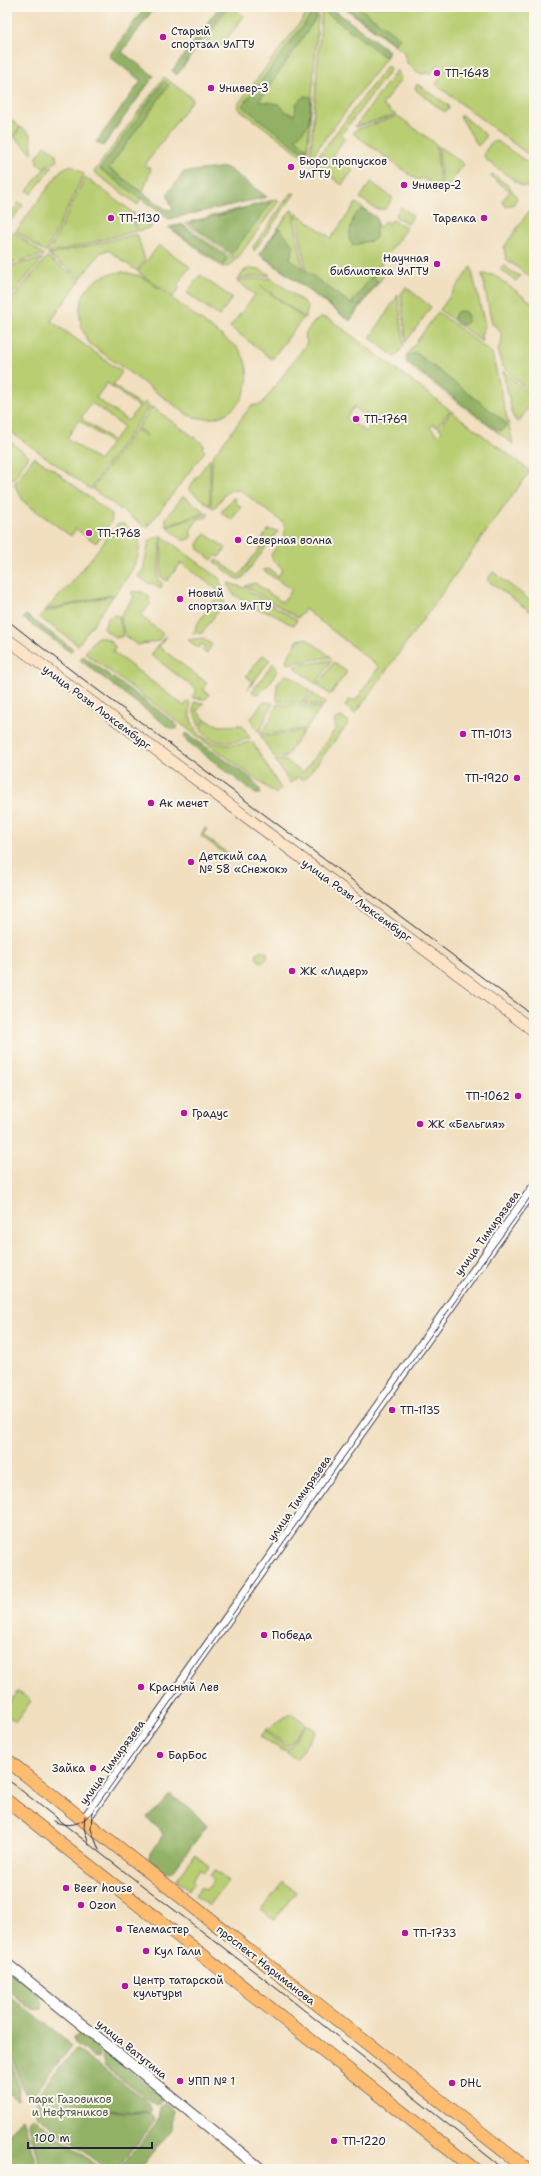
<svg xmlns="http://www.w3.org/2000/svg" width="541" height="2176" font-family="'Shantell Sans',sans-serif">
<rect width="100%" height="100%" fill="#fbf7ec"/>
<filter id="ink" filterUnits="userSpaceOnUse"><feTurbulence type="fractalNoise" baseFrequency=".025" numOctaves="2"/><feDisplacementMap in="SourceGraphic" scale="8" xChannelSelector="R" yChannelSelector="G"/><feConvolveMatrix kernelMatrix="1 2 1 2 8 2 1 2 1" color-interpolation-filters="sRGB"/></filter>
<filter id="wash" filterUnits="userSpaceOnUse"><feTurbulence type="fractalNoise" baseFrequency=".012" numOctaves="4" result="noise"/><feDisplacementMap in="SourceGraphic" scale="16" xChannelSelector="R" yChannelSelector="G"/><feGaussianBlur stdDeviation="0.9" result="paint"/><feColorMatrix in="noise" values="0 0 0 0 0 0 0 0 0 0 0 0 0 0 0 0 0 1.4 0 .05"/><feComposite in="paint" operator="in"/></filter>
<g filter="url(#wash)">
<rect width="100%" height="100%" fill="#f1dfc0"/>
<!-- green -->
<path fill="#b9ce73" stroke="#6e7857" fill-rule="evenodd" d="M229,7H232L244,16L219,49L205,39Z
M312,7H319L307,159L239,109L238,104Z
M322,7L388,55L310,159Z
M343,7H534V159L439,87L436,84L446,70L438,64L430,74L427,73L421,74L408,65L403,51Z
M387,66L391,69L341,135L345,138L333,155L353,170L342,185L313,163Z
M397,70L401,79L382,105L396,115L355,127Z
M164,77L193,99L145,165L151,169L138,205L94,172Z
M417,84L448,105L449,109L446,111H443L416,90L415,88Z
M398,116L436,144L441,192L438,189L435,194L427,188L430,183L423,178L417,180L353,133L355,130Z
M460,116H463L485,134V138L478,146Z
M7,117L20,127L13,136L7,133Z
M21,127L30,134L33,154L14,137Z
M497,141L534,167V183L531,187L522,186L485,159L484,153L491,143Z
M45,146C51,150 59,153 56,162L42,167L37,164V157Z
M438,146L464,164L443,193Z
M71,165L84,174L46,253L16,231L61,170Z
M53,166L31,194L27,191L44,169Z
M492,174L509,186L517,198L514,204L506,207L502,201L510,191L491,177Z
M85,177L130,210L136,231L48,254Z
M371,182L393,198L385,209H376L360,198Z
M295,193L254,251L253,247L290,194Z
M276,199L279,201L237,259L185,223Z
M19,202L23,205L10,222L7,218Z
M356,203L377,219V225L380,227L385,221L389,224L392,220L407,227L379,267L376,266L373,272L377,277L382,271L385,274L350,321L310,292L296,213L331,238Z
M401,207L413,216L408,224L395,216Z
M291,210L293,211L307,289L259,254Z
M529,211L534,214V280L506,259L504,247Z
M132,212L152,227L138,231Z
M182,224L235,261L230,266L222,267L168,227Z
M14,232L44,255L7,264V242Z
M137,234L145,260L137,271L108,250L100,253L81,278L48,255Z
M159,245L190,267L177,285L180,287L173,297L138,272Z
M47,257L80,280L51,321L122,372L113,385L142,406L145,402L150,406L90,489L7,429V305ZM107,383L139,407L128,421L96,398ZM92,403L124,427L113,441L81,418ZM79,420L111,443L99,461L67,438Z
M43,258L7,301V267Z
M504,264L509,270L520,276L516,281L500,269Z
M471,267L485,325L481,335L482,342L440,310Z
M251,268L259,269L270,275L239,278L244,271Z
M123,272L140,276L149,281L238,348C265,385 231,432 188,415L90,344C68,312 82,274 123,272Z
M482,274L494,275L534,304V397L502,366L498,349C505,339 502,329 492,324Z
M200,275L232,298L219,316L187,293Z
M271,278L305,303L308,309L305,318L261,286L303,318L272,359L230,327L255,295L236,280Z
M406,287L431,307L406,342L401,294Z
M398,295L404,345L395,357L370,338Z
M438,312L492,353L513,444L406,363V356Z
M322,317L331,320L450,410L437,427L433,424L430,428L438,435L442,431L439,428L451,411L530,471L355,714L345,706L349,700H356L379,667L305,609L298,618L245,586L255,583L282,602L292,590L263,570L269,569L278,576L283,569L273,561L271,555L285,534L284,523L240,490L228,491L214,508L211,507L212,457L251,406L262,404L307,343L305,334L314,322ZM354,407L374,421L366,432L346,418Z
M503,371L534,399L518,423L513,417Z
M152,407L202,443L204,445L202,448L205,451L150,524L146,522L150,525L147,528L92,489L136,429L146,436L147,435L137,428Z
M7,439L29,456L13,480L7,476Z
M34,457L54,470L111,514L112,520L96,543L76,529L71,536L24,502L14,484Z
M210,459V506L188,489Z
M183,496L205,512L166,526V518Z
M233,498H235L236,503L241,507L231,520L221,512Z
M207,513L209,515L207,517L198,519L190,531L192,536L188,540H182L167,527Z
M118,524H124L137,534C147,554 126,579 115,594L45,610L71,584Z
M268,530L278,531L267,546L261,540Z
M205,534L226,548L219,557L216,555L212,560L199,550L198,544Z
M161,535L158,581L162,583L161,589L150,583L149,584L138,576L143,570L149,541Z
M162,536L219,578L222,587L219,591L181,563L167,581L161,577Z
M262,545L266,547L242,579H237L214,562L216,559L239,576Z
M493,572L534,603V614L487,580Z
M228,583L242,587L297,620L294,625L288,623L272,613L252,608L232,593Z
M223,588L224,603L202,633L192,634L196,629L195,627Z
M131,592H143L150,598L148,601L151,603L141,616L163,634L158,641L137,645L125,636L120,616L134,597Z
M114,595L78,645L39,617L44,612Z
M114,615L119,616L123,636L116,638L106,631L104,628L108,618Z
M166,635L159,647L207,683L203,690L210,695L206,699L193,698L192,697L197,690L151,655Z
M97,637C104,636 112,641 115,647L113,652L184,706L188,701L190,703C186,740 222,752 252,741L281,789L276,794L85,653Z
M203,638L212,645L206,654L202,650L205,646L201,644L198,648L188,640Z
M306,638L331,657L287,664L286,660L298,640Z
M263,655L270,660L248,689L252,681L246,676Z
M332,660L316,684L294,667L295,666Z
M334,662L347,672L330,695L318,685Z
M273,663L277,668C276,676 264,693 256,694L252,692Z
M285,675L291,676L310,691L302,704L277,701V684Z
M312,693L325,703L323,706L304,704Z
M194,702L204,703L197,711L205,719L199,726L194,712Z
M263,702L273,703L259,733L250,719Z
M277,704L321,708L306,729L260,735L270,720Z
M341,717L348,721L347,725L304,780L298,777L290,783L275,760L286,761L303,773L336,728L334,720Z
M206,720L220,726L242,725L250,738C232,744 212,746 200,728Z
M304,731L285,758L274,757L261,737Z
M205,828L207,829L203,835L230,855L229,857L201,836Z
M256.5 956a5.5 5.5 0 1 1 11 0a5.5 5.5 0 1 1-11 0Z
M18,1691L31,1701L16,1722L7,1715V1705Z
M291,1713L306,1724L288,1746L266,1730Z
M307,1724L316,1731L296,1759L286,1752Z
M265,1731L287,1748L284,1751L260,1737Z
M195,1855L209,1866L204,1872L200,1869L192,1880L195,1883L189,1890L176,1880Z
M214,1870L228,1881L209,1906L195,1895L201,1887L206,1890L214,1880L210,1876Z
M283,1882L296,1892L274,1920L261,1910Z"/>
<!-- forest -->
<path fill="#92b165" stroke="#5a6a50" d="M145,7H155L122,52L154,76L103,146L96,142L141,81L109,56Z
M219,7H227L177,75L172,71Z
M317,7L315,20L259,101L279,104L286,112L295,115L296,104L304,96L311,97L309,124L296,139L306,148L305,154L242,106Z
M325,7H330L389,51L385,57L324,11Z
M345,7H358L400,38L395,44Z
M164,81L169,85L109,168L165,209L173,210L167,194L184,172L226,167L267,197L169,219L100,169Z
M272,202L232,253L189,223Z
M363,209L377,218L376,238L372,241L364,242L353,246L349,239C350,230 352,212 363,209Z
M181,225L227,258L223,265L171,228Z
M279,228L294,246L290,259L351,304L372,276L378,281L349,320L260,254Z
M454 318a7 7 0 1 1 14 0a7 7 0 1 1-14 0Z
M416,353L503,420L506,425L503,430H497L408,362V355Z
M26,615L73,649L70,652L23,618Z
M83,656L174,722L178,726L177,729H171L80,660Z
M186,733L251,778L260,790L261,794H256L187,741L184,737Z
M170,1795L191,1809L207,1826L172,1872L168,1873L148,1858L163,1835C160,1826 151,1825 147,1817L160,1807Z
M7,1969C17,1977 46,1996 42,2009L33,2010L7,1990Z
M7,1994L65,2039L71,2046L33,2096L25,2092L21,2086L7,2031Z
M79,2035L89,2037L99,2053L98,2059L94,2058L75,2043L74,2037Z
M7,2040L19,2089L18,2100L7,2092Z
M76,2049L149,2103L152,2110L149,2112L38,2107L36,2104L39,2094L71,2053Z
M104,2051L159,2093L162,2097L161,2101L157,2103L150,2101L105,2067L102,2058Z
M164,2103L173,2110L172,2129L140,2169H120L156,2124L160,2115V2106Z
M39,2109L150,2113L155,2121L118,2168L106,2169L37,2115L36,2112Z
M33,2117L97,2166L100,2169H40L28,2122Z
M22,2119L25,2124L37,2169H7V2136L20,2120Z"/>
</g>
<g filter="url(#ink)">
<g fill="none" stroke-linecap="round" stroke-linejoin="round">
<!-- tertiary casing -->
<g stroke="#413e4f" stroke-width="12">
<path id="tertiary" d="M84,1821C234,1610 383,1398 534,1188
M7,1964L261,2169"/>
</g>
<!-- secondary casing -->
<g stroke="#413e4f" stroke-width="12">
<path id="secondary" d="M7,639L534,1031"/>
</g>
<!-- primary casing -->
<g stroke="#413e4f" stroke-width="14">
<path id="primary" d="M7,1760L527,2169
M7,1801L474,2169"/>
</g>
<!-- tertiary -->
<use href="#tertiary" stroke="#fff" stroke-width="10"/>
<!-- secondary -->
<use href="#secondary" stroke="#fee4c6" stroke-width="11"/>
<!-- primary -->
<use href="#primary" stroke="#fdbc70" stroke-width="13"/>
<!-- tram -->
<path stroke="#22223b" stroke-width="1" d="M7,620L67,667L534,1016
M7,1779L104,1856L285,1995L504,2169
M92,1812L91,1829L99,1850
M85,1816L84,1828L89,1845
M53,1821C69,1828 81,1825 93,1811C240,1605 385,1397 534,1192"/>
</g>
</g>
<!-- markers -->
<g fill="#b5179e" stroke="#fbf7ec" stroke-width="1.5">
<circle cx="163" cy="37" r="4"/>
<circle cx="437" cy="73" r="4"/>
<circle cx="211" cy="88" r="4"/>
<circle cx="291" cy="167" r="4"/>
<circle cx="404" cy="185" r="4"/>
<circle cx="111" cy="218" r="4"/>
<circle cx="484" cy="218" r="4"/>
<circle cx="437" cy="264" r="4"/>
<circle cx="356" cy="419" r="4"/>
<circle cx="89" cy="533" r="4"/>
<circle cx="238" cy="540" r="4"/>
<circle cx="180" cy="599" r="4"/>
<circle cx="463" cy="734" r="4"/>
<circle cx="517" cy="778" r="4"/>
<circle cx="151" cy="803" r="4"/>
<circle cx="191" cy="862" r="4"/>
<circle cx="292" cy="971" r="4"/>
<circle cx="518" cy="1096" r="4"/>
<circle cx="184" cy="1113" r="4"/>
<circle cx="420" cy="1124" r="4"/>
<circle cx="392" cy="1410" r="4"/>
<circle cx="264" cy="1635" r="4"/>
<circle cx="141" cy="1687" r="4"/>
<circle cx="160" cy="1755" r="4"/>
<circle cx="93" cy="1768" r="4"/>
<circle cx="66" cy="1888" r="4"/>
<circle cx="81" cy="1905" r="4"/>
<circle cx="119" cy="1929" r="4"/>
<circle cx="405" cy="1933" r="4"/>
<circle cx="146" cy="1951" r="4"/>
<circle cx="125" cy="1986" r="4"/>
<circle cx="180" cy="2081" r="4"/>
<circle cx="452" cy="2083" r="4"/>
<circle cx="334" cy="2141" r="4"/>
</g>
<g text-anchor="middle" stroke-width="4" stroke-linejoin="round" paint-order="stroke">
<!-- poi labels -->
<g font-size="11" fill="#22223b" stroke="#fbf7ec" text-anchor="start">
<text x="171" y="35">Старый<tspan x="171" dy="13">спортзал УлГТУ</tspan></text>
<text x="445" y="77">ТП-1648</text>
<text x="219" y="92">Универ-3</text>
<text x="299" y="165">Бюро пропусков<tspan x="299" dy="13">УлГТУ</tspan></text>
<text x="412" y="189">Универ-2</text>
<text x="119" y="222">ТП-1130</text>
<text x="476" y="222" text-anchor="end">Тарелка</text>
<text x="429" y="262" text-anchor="end">Научная<tspan x="429" dy="13">библиотека УлГТУ</tspan></text>
<text x="364" y="423">ТП-1769</text>
<text x="97" y="537">ТП-1768</text>
<text x="246" y="544">Северная волна</text>
<text x="188" y="597">Новый<tspan x="188" dy="13">спортзал УлГТУ</tspan></text>
<text x="471" y="738">ТП-1013</text>
<text x="509" y="782" text-anchor="end">ТП-1920</text>
<text x="159" y="807">Ак мечет</text>
<text x="199" y="860">Детский сад<tspan x="199" dy="13">№ 58 «Снежок»</tspan></text>
<text x="300" y="975">ЖК «Лидер»</text>
<text x="510" y="1100" text-anchor="end">ТП-1062</text>
<text x="192" y="1117">Градус</text>
<text x="428" y="1128">ЖК «Бельгия»</text>
<text x="400" y="1414">ТП-1135</text>
<text x="272" y="1639">Победа</text>
<text x="149" y="1691">Красный Лев</text>
<text x="168" y="1759">БарБос</text>
<text x="85" y="1772" text-anchor="end">Зайка</text>
<text x="74" y="1892">Beer house</text>
<text x="89" y="1909">Ozon</text>
<text x="127" y="1933">Телемастер</text>
<text x="413" y="1937">ТП-1733</text>
<text x="154" y="1955">Кул Гали</text>
<text x="133" y="1984">Центр татарской<tspan x="133" dy="13">культуры</tspan></text>
<text x="188" y="2085">УПП № 1</text>
<text x="460" y="2087">DHL</text>
<text x="342" y="2145">ТП-1220</text>
</g>
<!-- street labels -->
<g font-size="11" fill="#22223b" stroke="#fbf7ec">
<text transform="translate(97 707) rotate(37)" y="4">улица Розы Люксембург</text>
<text transform="translate(357 900) rotate(36)" y="4">улица Розы Люксембург</text>
<text transform="translate(487 1233) rotate(-54)" y="4">улица Тимирязева</text>
<text transform="translate(299 1498) rotate(-55)" y="4">улица Тимирязева</text>
<text transform="translate(112 1762) rotate(-54)" y="4">улица Тимирязева</text>
<text transform="translate(266 1965) rotate(38)" y="4">проспект Нариманова</text>
<text transform="translate(132 2049) rotate(39)" y="4">улица Ватутина</text>
</g>
<!-- park labels -->
<g font-size="11" fill="#4f564c" stroke="#fbf7ec">
<text x="70" y="2103">парк Газовиков<tspan x="70" dy="13">и Нефтяников</tspan></text>
</g>
</g>
<!-- margin -->
<rect width="541" height="2176" fill="none" stroke="#fbf7ec" stroke-width="24"/>
<!-- scale -->
<path d="M28 2142v6h124v-6" fill="none" stroke="#22223b" stroke-width="2"/>
<text x="34" y="2142" font-size="12" fill="#22223b" stroke="#fbf7ec" stroke-width="3" paint-order="stroke">100 m</text>
</svg>
